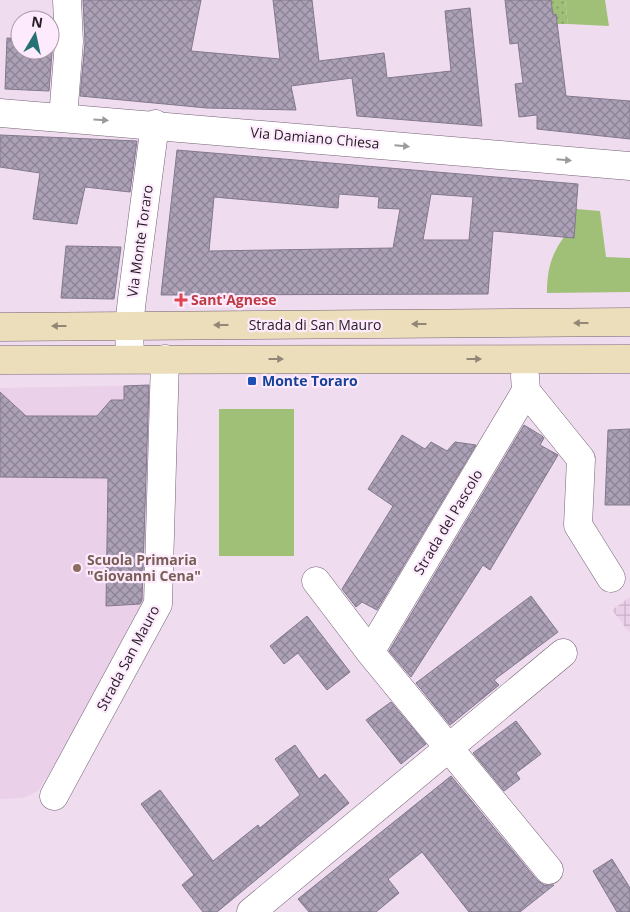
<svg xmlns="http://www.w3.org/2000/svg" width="630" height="912" font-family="'Open Sans',sans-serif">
<defs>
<pattern id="industrial-grid" width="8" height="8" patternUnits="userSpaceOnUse" patternTransform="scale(1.25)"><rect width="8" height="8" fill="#ead0e9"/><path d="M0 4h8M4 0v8" fill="none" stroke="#c9b2c8"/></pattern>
<pattern id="grass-dots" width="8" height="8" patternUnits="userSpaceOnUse" patternTransform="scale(1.25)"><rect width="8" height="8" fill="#a0c077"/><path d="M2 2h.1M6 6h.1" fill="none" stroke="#829b61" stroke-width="1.8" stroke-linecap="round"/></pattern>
<pattern id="building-cross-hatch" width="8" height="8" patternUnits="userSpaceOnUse" patternTransform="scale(1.25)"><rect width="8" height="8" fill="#aca1b7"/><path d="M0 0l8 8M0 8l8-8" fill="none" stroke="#8c8395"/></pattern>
</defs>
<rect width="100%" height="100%" fill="#f0dcef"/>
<!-- industrial -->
<path fill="url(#industrial-grid)" d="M630,597V633L612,610Z"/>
<!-- built -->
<path fill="#ead0e9" d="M157,385L154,604L38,791L23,798L0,799V388Z"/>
<!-- grass -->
<path fill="url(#grass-dots)" d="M551,0H565L568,24H557L556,15H553Z"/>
<!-- green -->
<path fill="#a0c077" d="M565,0H605L609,26L568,24Z
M576,209L600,211L606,257L630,258V292L547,293C547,270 551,255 564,237L574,238Z
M219,409H294V556H219Z"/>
<!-- building -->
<path fill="url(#building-cross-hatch)" stroke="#82788d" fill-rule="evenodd" d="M83,0H201L191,51L280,59L273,0H312L319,61L384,53L387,78L451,71L445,11L470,8L482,126L357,116L352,78L291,86L296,110L207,108L80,96L85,43Z
M505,0H551L553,15L556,14L566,96L630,101V139L537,129V115L519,117L515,84L523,83L518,43L510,44Z
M7,38L20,39V50H50V40H53L49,91L5,89Z
M0,135L137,141L130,192L85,187L77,224L33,219L40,173L0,167Z
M177,150L578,184L574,238L493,231L488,294L161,295ZM339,194L379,197L378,208L400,209L393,248L209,251L214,197L338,208ZM431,194L473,197L469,240H423Z
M66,246L121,247L114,299L61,298Z
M149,385L142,600L140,604L106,606L108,478L0,477V392L26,416H97L111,400H124V386Z
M524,425L542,436L544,438L540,445L558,455L490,570L483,565L411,677L389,651Z
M630,429V505H605L608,430Z
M402,435L425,449L431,442L447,451L455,442L476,445L377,610L362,602L356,607L342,589L393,506L368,489Z
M531,596L558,632L494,680L499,685L450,725L416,683Z
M307,616L350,672L327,690L298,653L284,664L270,646Z
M391,702L426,744L401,764L366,720Z
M516,721L541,754L516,773L520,779L504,791L473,753Z
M295,745L319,779L325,774L349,803L217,912H203L182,885L194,875L141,804L160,790L213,861L258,825L260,828L300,795L275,759Z
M451,776L537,880L544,885H554L520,912H469L422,852L388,879L399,893L376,912H309L298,899Z
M612,859L630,888V912H617L593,871Z"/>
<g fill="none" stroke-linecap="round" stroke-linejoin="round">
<!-- street casing -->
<g stroke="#736272" stroke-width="29">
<path id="street" d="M0,113L630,166
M63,118L69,42L67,0
M130,359L129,326L132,299L155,124
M525,376L526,391L581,459L578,525L611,578
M316,581L370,652L549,870
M370,652L526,391
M54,796L158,604L165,359
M251,912L563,653"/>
</g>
<!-- secondary casing -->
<g stroke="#736272" stroke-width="29">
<path id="secondary" d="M0,327L630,322
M0,360L630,359"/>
</g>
<!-- street -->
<use href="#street" stroke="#fff" stroke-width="28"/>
<!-- secondary -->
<use href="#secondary" stroke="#ecdebb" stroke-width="28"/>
</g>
<!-- one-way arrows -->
<defs><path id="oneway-solid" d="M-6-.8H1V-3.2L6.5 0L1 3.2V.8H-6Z" transform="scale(1.25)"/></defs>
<g fill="#9d999c">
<use href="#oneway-solid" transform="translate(101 120) rotate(4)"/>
<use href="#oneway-solid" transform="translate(402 146) rotate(5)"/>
<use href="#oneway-solid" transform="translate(564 160) rotate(5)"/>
</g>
<g fill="#928777">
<use href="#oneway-solid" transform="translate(581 323) rotate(180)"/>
<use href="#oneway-solid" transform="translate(419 324) rotate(180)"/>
<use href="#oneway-solid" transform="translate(221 325) rotate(180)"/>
<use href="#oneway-solid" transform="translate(59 326) rotate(180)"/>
<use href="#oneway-solid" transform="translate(276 359)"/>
<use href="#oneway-solid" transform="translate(474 359)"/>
</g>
<!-- markers -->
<path fill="#e0444e" stroke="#feeafd" stroke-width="2" d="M178.5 292.5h5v5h5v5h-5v5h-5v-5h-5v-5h5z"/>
<rect fill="#1a4fb4" stroke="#feeafd" stroke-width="2" x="247" y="376" width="10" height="10" rx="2.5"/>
<circle fill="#8d6e63" stroke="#feeafd" stroke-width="2" cx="77" cy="568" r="5"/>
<g text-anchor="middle" stroke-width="4.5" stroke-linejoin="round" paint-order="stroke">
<!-- street labels -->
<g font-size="14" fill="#251d24" stroke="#feeafd">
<text transform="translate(315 138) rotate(5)" y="5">Via Damiano Chiesa</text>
<text transform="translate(140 241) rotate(-82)" y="5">Via Monte Toraro</text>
<text x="315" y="330">Strada di San Mauro</text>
<text transform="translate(448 522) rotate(-59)" y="5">Strada del Pascolo</text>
<text transform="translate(128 658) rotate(-62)" y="5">Strada San Mauro</text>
</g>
<!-- health labels -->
<g font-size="14" font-weight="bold" fill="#be3a42" stroke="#feeafd" text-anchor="start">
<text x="191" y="305">Sant'Agnese</text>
</g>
<!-- transit labels -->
<g font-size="14" font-weight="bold" fill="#164399" stroke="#feeafd" text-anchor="start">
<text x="262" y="386">Monte Toraro</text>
</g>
<!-- education labels -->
<g font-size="14" font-weight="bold" fill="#785e54" stroke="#feeafd" text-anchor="start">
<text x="87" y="565">Scuola Primaria<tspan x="87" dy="16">"Giovanni Cena"</tspan></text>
</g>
</g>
<!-- north arrow -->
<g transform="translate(35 35) rotate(9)"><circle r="24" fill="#feeafd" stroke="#a798a6"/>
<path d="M0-4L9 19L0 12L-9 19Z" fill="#267171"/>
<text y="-8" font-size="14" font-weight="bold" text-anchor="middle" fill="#251d24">N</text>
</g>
</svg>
